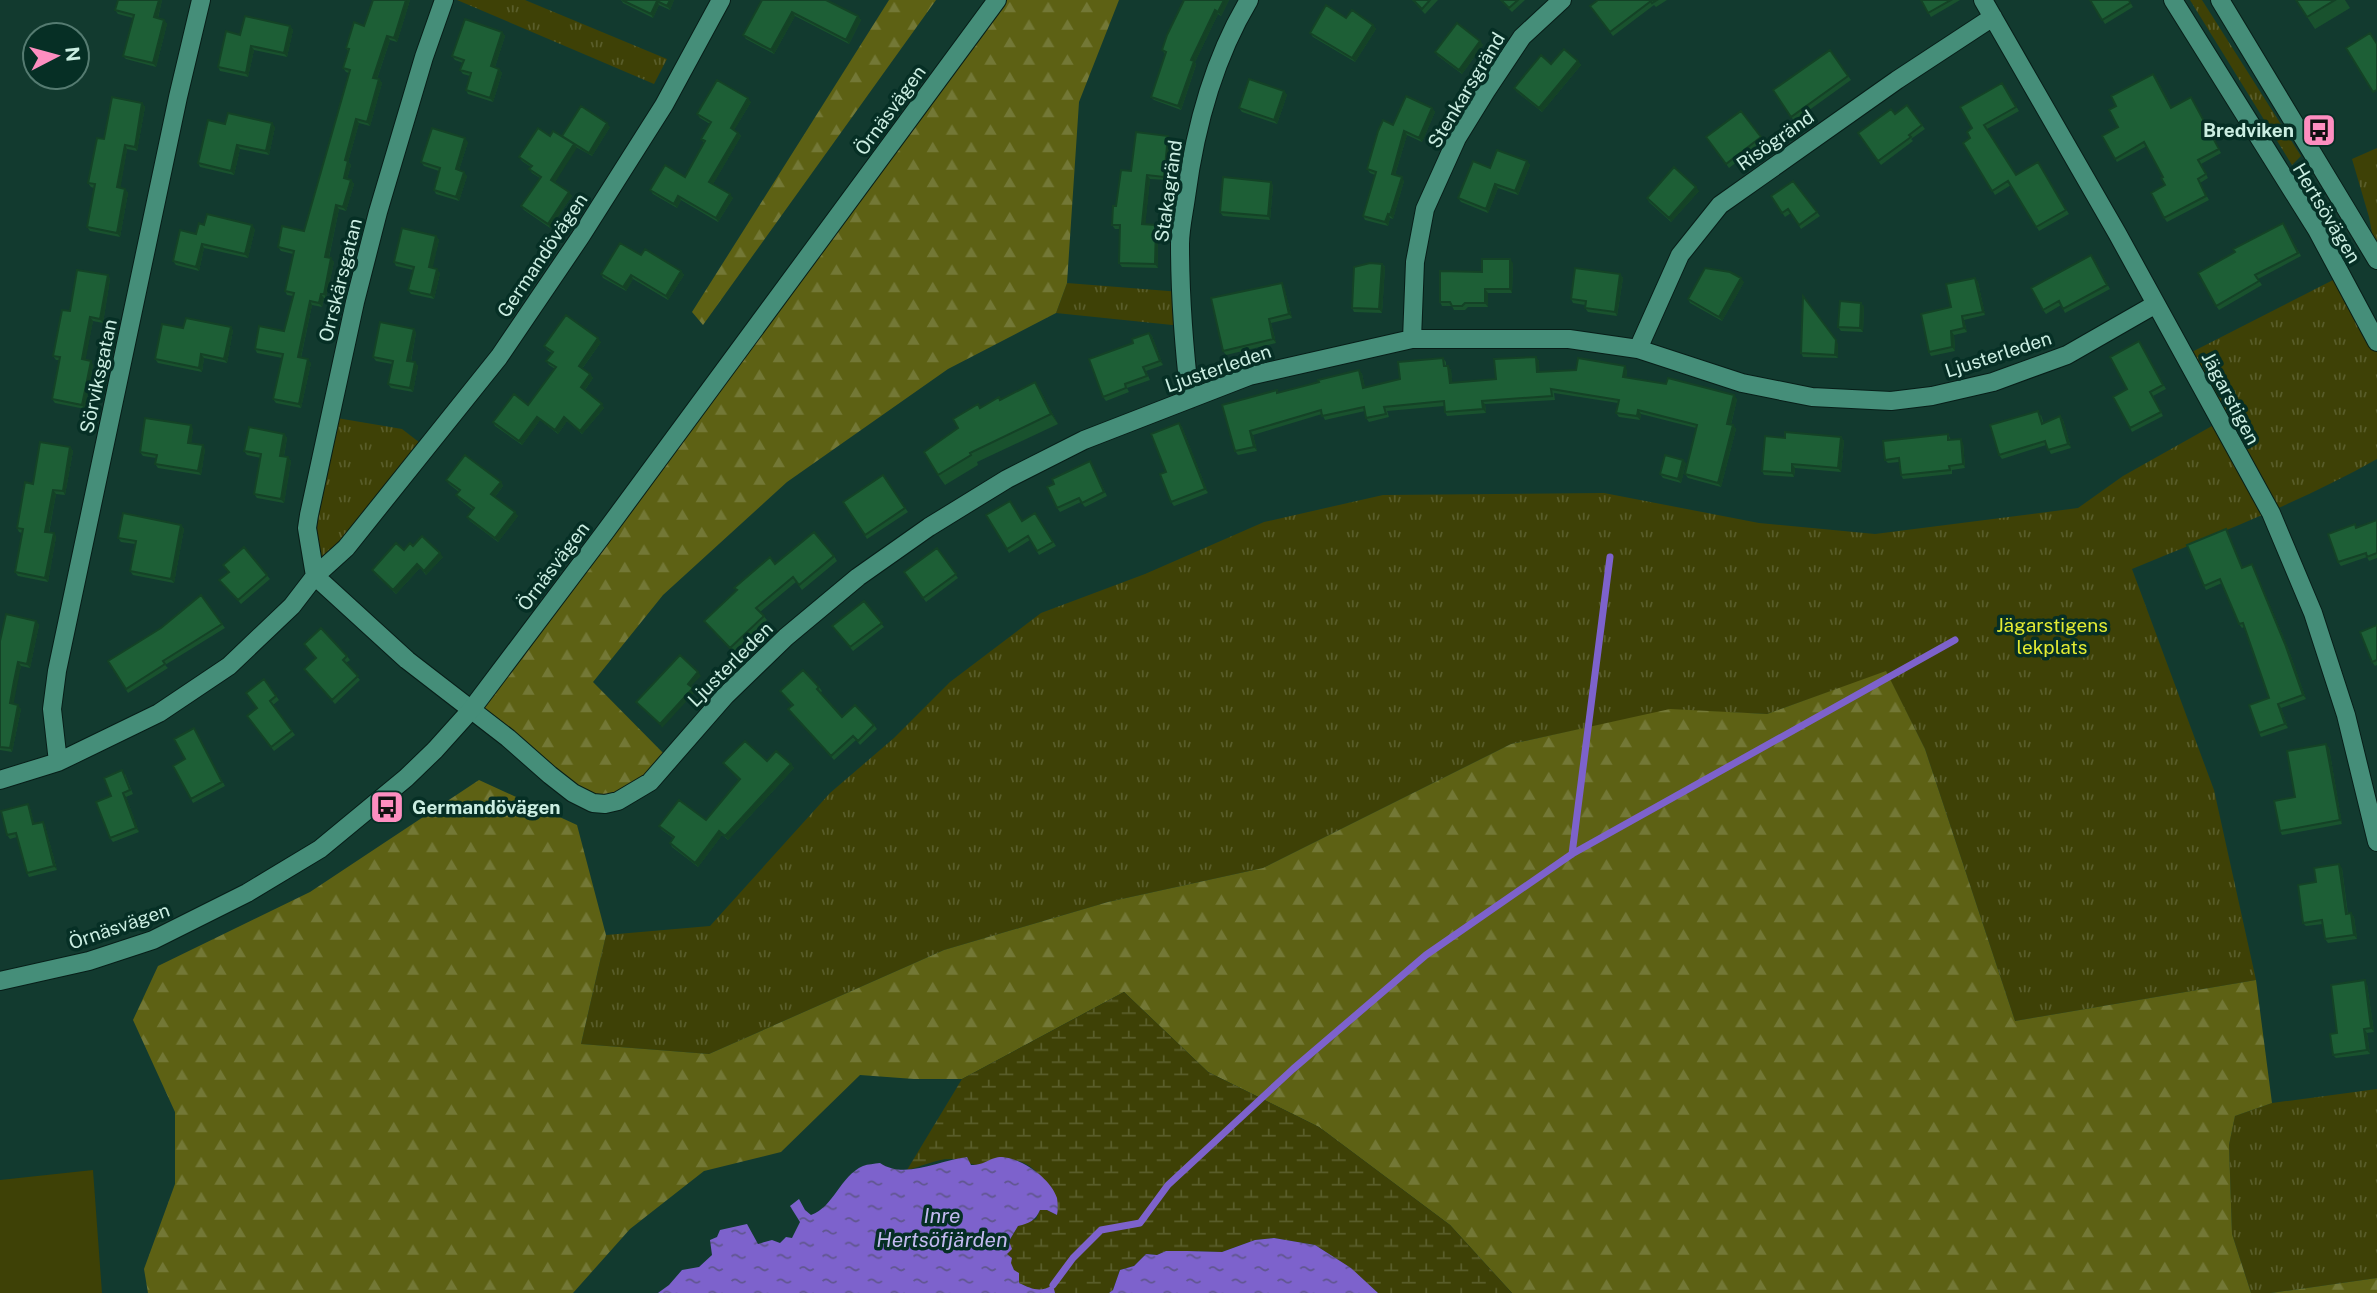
<svg xmlns="http://www.w3.org/2000/svg" width="2377" height="1293" font-family="'Public Sans',sans-serif">
<defs>
<pattern id="grass-tufts" width="24" height="20" patternUnits="userSpaceOnUse" patternTransform="scale(1.75)"><rect width="24" height="20" fill="#3e4106"/><path d="M3 7l-1-3M5 7V3M7 7l1-3M15 17l-1-3M17 17v-4M19 17l1-3" fill="none" stroke="#595d2a"/></pattern>
<pattern id="forest-firs" width="22" height="20" patternUnits="userSpaceOnUse" patternTransform="scale(1.75)"><rect width="22" height="20" fill="#5d6114"/><path d="M5 1l3.5 6h-7zM16 11l3.5 6h-7z" fill="#737836"/></pattern>
<pattern id="wetland-marsh" width="20" height="14" patternUnits="userSpaceOnUse" patternTransform="scale(1.75)"><rect width="20" height="14" fill="#3e4106"/><path d="M1 5h8M5 5V1M11 12h8M15 12V8" fill="none" stroke="#595d2a"/></pattern>
<pattern id="water-ripples" width="26" height="14" patternUnits="userSpaceOnUse" patternTransform="scale(1.75)"><rect width="26" height="14" fill="#7d62cc"/><path d="M2 4q2-2 4 0t4 0M15 11q2-2 4 0t4 0" fill="none" stroke="#60568f"/></pattern>
</defs>
<rect width="100%" height="100%" fill="#123a2f"/>
<!-- grass -->
<path fill="url(#grass-tufts)" d="M457,0H525L667,59L654,84Z
M2190,0H2202L2301,156L2292,165Z
M2377,148V259L2369,217L2352,159Z
M2335,279L2377,349V459C2299,503 2214,535 2132,569L2214,790L2256,980L2015,1021L1925,749L1886,672L1767,714L1670,710L1511,744L1263,868L1108,902L944,950L709,1054L581,1044L606,935L710,926L830,793L894,738L950,682L1041,613L1145,574L1264,522L1383,495L1604,493L1759,523L1875,534L2078,508L2123,476L2219,422L2182,357Z
M1067,283L1181,292L1182,326L1056,313Z
M331,417L402,429L428,449L317,577L307,527Z
M2377,1089V1278L2271,1293H2251L2232,1234L2229,1145L2235,1116L2272,1103Z"/>
<!-- forest -->
<path fill="url(#forest-firs)" d="M889,0H936L703,325L692,312Z
M999,0H1119L1079,102L1067,283L1056,313L948,369L787,482L663,595L593,682L670,760L622,801L575,795L472,710Z
M1886,671L1925,749L2015,1021L2256,980L2272,1103L2235,1116L2229,1145L2232,1234L2251,1293H1512L1450,1225L1319,1127L1208,1072L1124,992L962,1079H914L860,1075L781,1152L704,1171L630,1229L573,1293H148L144,1269L175,1184V1112L133,1020L158,966L310,892L479,780L577,825L606,935L581,1044L709,1054L944,950L1108,902L1263,868L1511,744L1670,709L1767,714Z
M2377,1278V1293H2271Z"/>
<!-- wetland -->
<path fill="url(#wetland-marsh)" d="M1124,992L1208,1072L1319,1127L1450,1225L1512,1293H1378L1350,1268L1315,1245L1274,1238L1255,1240L1222,1252L1187,1251H1166L1157,1255L1146,1254L1134,1266L1120,1270L1113,1290L1109,1293H1055L1052,1286L1046,1290H1034L1019,1283L1007,1254L1009,1241L1018,1226L1036,1219L1040,1210H1047L1057,1215C1050,1193 1043,1169 1019,1161C1011,1159 999,1160 991,1160C976,1171 968,1160 952,1159C939,1158 920,1167 907,1170L962,1079Z"/>
<!-- park -->
<path fill="#3e4106" d="M2049,614L2077,620L2079,658L2025,657L2026,620Z
M93,1170L102,1293H0V1180Z"/>
<!-- water -->
<path fill="url(#water-ripples)" d="M967,1157L971,1165C986,1165 990,1157 1002,1157C1022,1158 1051,1179 1057,1198C1058,1204 1058,1210 1057,1215L1047,1210H1040C1035,1221 1030,1223 1018,1226L1009,1241L1012,1249L1007,1254L1012,1258L1011,1263L1014,1270L1019,1273V1283C1032,1289 1040,1293 1053,1285L1055,1293H658L669,1285L682,1270L699,1267L712,1255L710,1240L717,1237L720,1230L747,1224L758,1244L772,1240L780,1243L786,1237L792,1238L800,1222L790,1206L799,1199L805,1210L811,1215C834,1207 840,1176 863,1166C868,1164 874,1164 880,1163C905,1180 939,1160 967,1157Z
M1274,1238L1315,1245L1351,1268L1378,1293H1109L1113,1290L1120,1270L1134,1266L1146,1254L1157,1255L1166,1251H1187L1222,1252L1255,1240Z"/>
<g fill="none" stroke-linecap="round" stroke-linejoin="round">
<!-- stream -->
<path stroke="#7d62cc" stroke-width="7" d="M1572,854L1610,557
M1053,1285L1073,1258L1101,1230L1140,1223L1168,1185L1293,1069L1426,955L1572,854L1955,640"/>
<!-- minor casing -->
<g stroke="#071e18" stroke-width="20">
<path id="minor" d="M444,0L424,57L378,212L355,302L309,515L307,528L315,576L407,660L508,738L550,775L573,793L593,803L605,804L618,801L650,782L725,696L786,637L858,577L929,527L1007,479L1084,440L1249,376L1412,339H1569L1638,349L1742,383L1812,397L1891,401L1932,396L1993,382L2067,355L2156,304
M1983,0L2117,233L2271,513L2313,613L2346,715L2377,842
M1412,339L1415,262L1425,209L1457,138L1486,91L1522,37L1562,0
M1638,349L1680,255L1720,205L1897,80L1993,17
M1190,399C1184,348 1180,296 1180,244C1180,229 1184,212 1186,197C1195,128 1213,60 1249,0
M58,762L52,709L57,671L178,97L201,0
M0,780L58,762L159,713L229,666L292,606L315,576L346,548L499,357L581,236L664,105L721,0"/>
</g>
<!-- tertiary casing -->
<g stroke="#071e18" stroke-width="20">
<path id="tertiary" d="M0,981L89,961L153,940L247,893L320,849L406,778L435,750L471,710L605,532L997,0"/>
</g>
<!-- secondary casing -->
<g stroke="#071e18" stroke-width="20">
<path id="secondary" d="M2173,0L2317,230L2377,342
M2220,0L2377,260"/>
</g>
<!-- minor -->
<use href="#minor" stroke="#458e79" stroke-width="18"/>
<!-- tertiary -->
<use href="#tertiary" stroke="#458e79" stroke-width="18"/>
<!-- secondary -->
<use href="#secondary" stroke="#458e79" stroke-width="18"/>
</g>
<!-- wall -->
<path fill="#19522e" d="M162,0L158,18L164,20L167,24L156,67L126,59L123,56L133,18L118,14L115,10Z
M373,0H410L397,42L390,40L377,79H379L382,83L370,126L359,123L348,162L351,165L347,179L351,180L354,184L346,211L339,209L329,258L334,262L326,298H324L322,307L312,305L301,358L311,363L301,408L276,403L273,399L282,358L257,353L255,349L284,331L293,296L287,295L285,291L293,254L281,251L278,247L304,231L349,73L346,72L343,68L348,51L346,48L364,26Z
M621,0H674L670,10L659,5L653,18L623,3Z
M762,0L858,16L861,20L849,44L795,16L774,54L746,39L743,35Z
M1184,0H1229L1221,16L1218,14L1195,62L1196,65L1181,110L1154,100L1151,97L1165,54L1162,50Z
M1412,0H1438L1425,14Z
M1500,0H1525L1512,12Z
M1598,0H1667L1656,7L1654,5L1613,36L1590,6Z
M1921,0H1960L1931,17Z
M2090,0H2129L2133,7L2105,24Z
M2296,0H2345L2350,8L2315,29Z
M1346,18L1373,25L1376,29L1355,62L1313,37L1310,33Z
M290,26L293,30L287,57L254,50L248,77L220,71L218,67L240,35Z
M502,32L505,36L495,67L499,69L502,73L493,102L468,94L466,90L470,76L463,74L460,70L463,63L455,60L452,56Z
M1480,41L1483,45L1462,74L1438,56L1435,52Z
M1830,50L1851,80L1794,121L1773,90Z
M1578,61L1581,65L1542,112L1517,92L1514,88L1551,64Z
M2156,78L2172,108L2191,97L2221,153L2201,164L2208,178L2200,183L2209,200L2167,222L2164,218L2165,185L2163,177L2147,146L2117,162L2115,159L2118,127L2116,106Z
M2002,83L2019,111L1987,129L2016,175L2038,162L2069,214L2039,231L2011,185L1995,195L1963,143L1970,138Z
M1284,91L1287,95L1277,124L1242,112L1239,108Z
M751,102L734,130L738,133L741,136L713,184L733,198L718,222L681,200L677,208L653,194L650,190L685,177L704,143L701,139L710,124L700,118L697,114Z
M142,103L145,107L137,151L127,149L120,188L125,189L128,193L120,237L90,231L87,227L94,188L91,187L88,183L104,139Z
M1907,105L1925,129L1911,139L1913,141L1881,165L1858,133L1895,114Z
M1432,108L1435,112L1422,142L1407,135L1395,175L1404,181L1393,219L1390,218L1388,226L1365,220L1363,216L1375,175L1370,173L1367,169L1393,125Z
M1741,111L1764,141L1729,168L1706,137Z
M225,124L275,127L269,155L240,149L234,175L200,167L198,163Z
M610,127L592,156L576,147L555,182L572,196L550,228L524,210L521,206L540,178L532,173L529,169L531,167L522,161L519,157L550,136L562,137Z
M1171,140L1167,180L1150,179L1145,224L1156,225L1158,229V268L1122,267L1119,263L1120,229H1115L1112,225L1116,206L1131,171Z
M468,142L459,170L467,176L459,201L436,194L434,190L439,171L424,166L421,162Z
M1527,161L1530,165L1518,195L1498,188L1488,213L1461,202L1458,198L1490,168Z
M1793,181L1820,216L1801,229L1791,213L1785,217L1771,196Z
M1271,182L1273,186L1270,220L1223,216L1220,212Z
M1699,191L1671,222L1649,202L1647,198Z
M2283,223L2301,256L2258,279L2262,285L2219,310L2216,306L2235,252Z
M204,225L255,229L248,258L204,248L199,271L176,265L173,261Z
M436,236L439,240L432,268L440,273L434,299L411,294L408,290L413,270L396,266L394,262Z
M641,255L681,271L684,275L668,300L633,279L626,291L603,278L601,274Z
M2094,259L2110,289L2065,313L2061,305L2046,314L2043,310Z
M1513,263L1512,293H1488V307H1468L1465,310H1454L1452,306H1442L1440,302L1482,272Z
M1382,264L1385,267L1382,313L1354,312L1352,308Z
M1620,274L1623,278L1617,316L1588,312L1585,308V305L1573,303L1571,299Z
M108,275L110,279L103,323L93,321L85,360L93,365L85,409L55,403L52,399L59,360H56L53,356L70,311Z
M1975,278L1978,282L1985,315L1964,320L1967,332L1954,335L1955,351L1931,356L1929,352L1951,307Z
M1744,282L1722,321L1690,303L1688,299Z
M1282,283L1284,287L1292,318L1271,323L1276,343L1226,355L1223,351Z
M1864,306L1863,332L1841,331L1838,327Z
M183,328L233,330L227,363L204,358L202,372L158,363L155,359Z
M414,329L416,333L411,362H415L418,366L413,392L391,388L388,384L392,364L376,361L373,357Z
M1149,333L1152,336L1163,365L1146,371L1150,380L1127,388L1129,392L1106,401L1103,397L1133,343Z
M2139,341L2166,389L2153,396L2163,416L2132,432L2130,428L2127,389Z
M601,342L582,369L590,374L593,378L585,390L604,408L582,434L567,421L558,434L540,420L522,445L495,426L493,422L528,405L555,369L549,365L546,361L552,353L547,350L544,346Z
M1838,344V358L1803,357L1801,353Z
M1536,357L1539,361V372L1627,370L1626,378L1737,399L1731,425H1733L1736,429L1721,487L1688,478L1685,474L1696,428L1641,414L1640,420L1619,417L1616,413L1618,403L1554,393L1555,400L1485,404L1486,413L1447,416L1445,412L1444,406L1387,411L1389,417L1369,422L1366,418L1365,411L1325,420L1322,414L1253,435L1257,451L1238,455L1235,451L1277,390L1278,393L1359,370L1362,374L1365,388L1400,379L1443,358L1446,362V366H1448L1451,370L1452,383L1496,379Z
M1035,382L1041,392L1058,424L977,462L978,465L945,485L938,475L958,428L980,408L1001,400Z
M2041,415L2044,424L2060,416L2063,420L2071,448L2051,454L2046,445L2002,459L1999,455Z
M1179,423L1182,427L1208,493L1174,506L1171,502L1166,472Z
M193,429L191,443L205,449L201,475L158,468L155,464L156,458L143,456L140,452Z
M284,434L287,438L284,456L288,457L291,461L284,503L257,498L254,494L261,458L247,455L244,451Z
M1948,434L1951,440L1963,443L1965,468L1952,470V474L1903,479L1901,475L1899,462L1888,463L1885,460Z
M1841,437L1844,441L1841,472L1795,468L1794,477L1764,475L1762,471L1785,438Z
M70,447L73,451L65,495L56,494L49,533H54L56,537L48,582L18,576L15,572L22,533L19,532L17,528L33,484Z
M1686,463L1681,483L1663,478L1660,474Z
M1092,465L1107,496L1085,507L1081,502L1060,512L1057,508Z
M883,475L908,512L867,539L843,502Z
M446,480L501,482L503,486L495,497L518,516L498,542L470,521L467,517L473,510L459,499L456,495L459,492L449,484Z
M1035,513L1056,546L1039,555L1030,540L1009,553L986,515L1022,521Z
M2377,520V558L2369,561L2367,557L2341,566L2338,562L2357,527Z
M181,525L184,529L174,583L133,575L130,571L135,544L121,542L118,538Z
M2228,533L2243,568H2254L2288,648L2306,699L2281,708L2288,728L2261,737L2259,733L2269,698L2244,627L2242,628L2239,624L2222,583L2206,590L2204,586Z
M413,546L443,557L426,575L420,568L396,594L375,574L372,570L404,550Z
M244,547L270,579L241,604L219,580L228,572Z
M937,548L958,578L926,602L904,572Z
M834,556L837,561L802,590L796,582L760,612L767,620L733,652L704,621L736,591L775,564Z
M201,595L225,628L165,665L168,668L128,693L108,661L161,628Z
M864,601L884,627L853,651L832,626Z
M36,621L39,625L30,668L21,666L16,685L13,704L21,709L12,752L0,750V641Z
M2377,625V665L2375,666L2372,662Z
M304,644L347,656L350,660L346,663L360,680L335,704L304,669L316,658Z
M264,679L279,700L273,705L295,735L274,751L247,716L257,708Z
M819,687L822,691L820,693L842,717L874,725L877,729L860,745L856,740L834,760L791,713L788,709L792,706L780,691Z
M194,728L225,786L193,803L191,799L185,759Z
M2326,744L2329,748L2342,824L2282,835L2280,831L2295,797Z
M767,761L791,764L794,768L728,840L722,835L698,867L672,847L670,843L673,838L662,830L659,826L706,820L739,780L723,763Z
M125,774L133,794L126,797L139,832L113,842L110,838L111,796Z
M28,804L30,808L34,824L43,822L45,826L57,870L29,877L27,873L17,837L10,839L7,835Z
M2342,868L2348,914L2351,913L2354,917L2357,939L2328,943L2325,939L2323,924L2306,926L2303,923L2316,882Z
M2367,984L2374,1032L2367,1033L2370,1054L2336,1058L2333,1055L2337,1033Z"/>
<!-- shaded-wall -->
<path fill="#144226" d="M159,0H162L157,21L154,17Z
M406,0H410L397,42L394,38Z
M670,0H674L670,10L667,6Z
M1224,0H1229L1221,16L1218,12Z
M657,1L659,5L653,18L651,14Z
M1215,10L1218,14L1195,62L1196,65L1181,110L1178,106L1191,60Z
M792,12L795,16L774,54L771,50Z
M858,16L861,20L849,44L846,40Z
M164,20L167,24L156,67L153,63Z
M1373,25L1376,29L1355,62L1352,58Z
M290,26L293,30L287,57L284,53Z
M502,32L505,36L494,70L491,66Z
M387,36L390,40L376,81L373,78Z
M1480,41L1483,45L1462,74L1459,70Z
M251,46L254,50L248,77L246,73Z
M1578,61L1581,65L1542,112L1539,108Z
M499,69L502,73L493,102L490,98Z
M379,79L382,83L370,126L367,122Z
M1284,91L1287,95L1277,124L1274,120Z
M748,98L751,102L733,132L731,128Z
M142,103L145,107L137,151L135,147Z
M1432,108L1435,112L1422,142L1419,138Z
M356,119L359,123L348,162L351,165L346,182L344,178L345,160Z
M272,123L275,127L269,155L266,151Z
M607,123L610,127L592,156L589,153Z
M1404,131L1407,135L1394,178L1392,174Z
M738,133L741,136L712,186L709,182Z
M1168,136L1171,140L1167,180L1164,177Z
M465,138L468,142L458,173L456,169Z
M574,144L577,148L554,184L551,180Z
M125,145L127,149L120,191L117,187Z
M237,145L240,149L234,175L231,171Z
M1527,161L1530,165L1518,195L1515,191Z
M464,172L467,176L459,201L456,197Z
M1147,175L1150,179L1145,228L1142,224Z
M1402,177L1404,181L1393,219L1390,215Z
M351,180L354,184L346,211L343,207Z
M1271,182L1273,186L1270,220L1268,216Z
M1495,184L1498,188L1488,213L1486,209Z
M1696,187L1699,191L1671,222L1669,218Z
M125,189L128,193L120,237L117,233Z
M569,192L572,196L550,228L548,224Z
M730,194L733,198L718,222L716,218Z
M678,196L681,200L677,208L674,204Z
M336,205L339,209L328,261L325,257Z
M1388,214L1390,218L1388,226L1385,222Z
M252,225L255,229L248,258L245,254Z
M1156,225L1158,229V268L1155,264Z
M436,236L439,240L432,271L429,267Z
M202,244L204,248L199,271L196,267Z
M331,258L334,262L326,298L324,294Z
M1510,259L1513,263L1512,293L1510,289Z
M1382,264L1385,267L1382,313L1379,309Z
M437,269L440,273L434,299L431,295Z
M681,271L684,275L668,300L666,296Z
M1620,274L1623,278L1617,316L1615,312Z
M108,275L110,279L103,323L100,319Z
M631,275L633,279L626,291L623,287Z
M1741,278L1744,282L1722,321L1719,317Z
M1975,278L1978,282L1985,315L1983,312Z
M1282,283L1284,287L1292,318L1289,314Z
M1485,289L1488,293V307L1485,303Z
M321,294L324,298L322,307L319,303Z
M310,301L312,305L300,361L298,357Z
M1861,303L1864,306L1863,332L1860,328Z
M1962,316L1964,320L1967,332L1964,328Z
M90,317L93,321L85,363L82,359Z
M1269,319L1271,323L1276,343L1273,339Z
M231,327L233,330L227,363L224,359Z
M414,329L416,333L410,365L407,361Z
M1951,331L1954,335L1955,351L1952,347Z
M1149,333L1152,336L1163,365L1160,361Z
M598,338L601,342L581,370L579,366Z
M1836,340L1838,344V358L1835,355Z
M201,354L204,358L202,372L199,368Z
M1536,357L1539,361L1540,376L1537,372Z
M308,359L311,363L301,408L299,404Z
M91,361L93,365L85,409L82,405Z
M415,362L418,366L413,392L410,388Z
M1448,366L1451,370L1453,387L1450,383Z
M1625,366L1627,370L1626,381L1623,377Z
M1359,370L1362,374L1366,392L1363,388Z
M590,374L593,378L584,391L581,387Z
M1035,382L1041,392L1058,424L1051,414Z
M1734,395L1737,399L1730,428L1727,424Z
M1482,401L1485,404L1486,413L1483,409Z
M602,404L604,408L582,434L580,431Z
M1638,410L1641,414L1640,420L1637,416Z
M2060,416L2063,420L2071,448L2068,444Z
M537,417L540,420L522,445L519,441Z
M564,417L567,421L558,434L555,430Z
M1179,423L1182,427L1208,493L1205,489Z
M191,425L193,429L191,447L188,443Z
M1733,425L1736,429L1721,487L1718,483Z
M1250,431L1253,435L1257,451L1254,447Z
M284,434L287,438L283,460L280,456Z
M1841,437L1844,441L1841,472L1838,468Z
M1961,439L1963,443L1965,468L1963,464Z
M203,445L205,449L201,475L198,471Z
M70,447L73,451L65,495L63,491Z
M288,457L291,461L284,503L281,499Z
M1683,460L1686,463L1681,483L1678,479Z
M1792,464L1795,468L1794,477L1792,473Z
M501,482L503,486L494,498L491,494Z
M53,490L56,494L48,536L45,532Z
M515,512L518,516L498,542L495,538Z
M181,525L184,529L174,583L171,579Z
M2226,529L2228,533L2245,572L2242,568Z
M54,533L56,537L48,582L45,578Z
M440,553L443,557L426,575L424,571Z
M417,564L420,568L396,594L393,590Z
M2252,564L2254,568L2288,648L2306,699L2303,695Z
M36,621L39,625L30,668L27,664Z
M18,662L21,666L13,707L10,703Z
M698,672L701,676L690,687L688,684Z
M693,688L695,692L662,728L660,724Z
M2278,704L2281,708L2288,728L2285,724Z
M18,705L21,709L12,752L10,748Z
M2326,744L2329,748L2342,824L2340,820Z
M791,764L794,768L728,840L725,836Z
M123,793L126,797L139,832L136,828Z
M28,804L30,808L35,828L33,824Z
M43,822L45,826L57,870L54,866Z
M719,831L722,835L698,867L695,863Z
M2339,864L2342,868L2348,918L2346,914Z
M2351,913L2354,917L2357,939L2354,935Z
M2365,980L2367,984L2374,1032L2371,1028Z
M2364,1029L2367,1033L2370,1054L2367,1050Z"/>
<!-- building -->
<path fill="#1d5f36" stroke="#144226" stroke-width="2" d="M118,0H159L154,17L164,20L153,63L123,56L134,15L115,10Z
M373,0H406L394,38L387,36L373,78L379,79L367,122L356,119L345,160L348,161L344,178L351,180L343,207L336,205L325,257L331,258L324,294H321L319,303L310,301L298,357L308,359L299,404L273,399L283,354L255,349L259,326L284,331L294,293L285,291L294,251L278,247L282,226L304,231L350,70L343,68L349,49L346,48L354,22L364,26Z
M622,0H670L667,6L657,1L651,14Z
M762,0H826L858,16L846,40L792,12L771,50L743,35Z
M1184,0H1224L1218,12L1215,10L1191,60L1194,61L1178,106L1151,97L1166,52L1162,50L1167,35Z
M1413,0H1430L1422,9Z
M1501,0H1518L1509,8Z
M1598,0H1657L1652,3L1651,1L1610,32L1590,6Z
M1921,0H1951L1928,13Z
M2090,0H2129L2130,3L2102,20Z
M2296,0H2335L2307,17Z
M1326,5L1346,18L1352,10L1373,25L1352,58L1310,33Z
M245,16L290,26L284,53L251,46L246,73L218,67L226,31L240,35Z
M465,19L502,32L491,66L499,69L490,98L466,90L471,73L460,70L464,60L452,56Z
M1457,23L1480,41L1459,70L1435,52Z
M2370,33L2377,44V90L2373,92L2346,48Z
M1564,49L1578,61L1539,108L1514,88L1541,55L1551,64Z
M1830,50L1848,76L1791,117L1773,90Z
M2153,74L2171,108L2191,97L2219,149L2198,160L2206,174L2198,179L2206,196L2164,218L2151,193L2165,185L2161,178L2163,177L2144,142L2115,159L2102,136L2118,127L2109,110L2116,106L2111,96Z
M1249,79L1284,91L1274,120L1239,108Z
M717,80L748,98L731,128L738,133L709,182L730,194L716,218L678,196L674,204L650,190L665,165L685,177L705,141L701,139L711,122L697,114Z
M2002,83L2016,107L1984,125L2016,175L2038,162L2066,210L2036,227L2008,181L1992,191L1963,143L1970,138L1967,132L1972,128L1960,107Z
M1406,96L1432,108L1419,138L1404,131L1392,174L1402,177L1390,215L1388,214L1385,222L1363,216L1376,172L1367,169L1378,131L1383,120L1393,125Z
M112,97L142,103L135,147L125,145L117,187L125,189L117,233L87,227L95,184L88,183L97,138L104,139Z
M1907,105L1922,125L1909,135L1911,137L1878,161L1858,133L1891,109L1895,114Z
M581,106L607,123L589,153L562,136Z
M1741,111L1761,137L1726,164L1706,137Z
M228,113L272,123L266,151L237,145L231,171L198,163L208,120L225,124Z
M432,128L465,138L456,169L464,172L456,197L434,190L440,168L421,162Z
M538,128L550,136L553,131L574,144L551,180L569,192L548,224L521,206L541,177L529,169L532,166L519,157Z
M1136,132L1168,136L1164,177L1147,175L1142,224L1156,225L1155,264L1119,263L1120,225H1112L1113,206H1116L1121,170L1131,171Z
M1497,150L1527,161L1515,191L1495,184L1486,209L1458,198L1473,161L1490,168Z
M1674,167L1696,187L1669,218L1647,198Z
M1223,177L1271,182L1268,216L1220,212Z
M1793,181L1817,212L1799,225L1788,209L1782,213L1771,196Z
M207,214L252,225L245,254L202,244L196,267L173,261L180,230L196,234L199,223L204,225Z
M2283,223L2298,253L2255,275L2259,281L2216,306L2198,273L2235,252L2233,249Z
M402,228L436,236L429,267L437,269L431,295L408,290L414,267L394,262Z
M620,243L641,255L645,249L681,271L666,296L631,275L623,287L601,274Z
M2091,255L2107,285L2063,309L2059,301L2043,310L2031,288Z
M1482,259H1510V289H1485V303H1465L1462,306H1452L1450,302H1440V271L1482,272Z
M1370,263L1382,264L1379,309L1352,308L1354,267Z
M1575,268L1620,274L1615,312L1585,308L1586,301L1571,299Z
M1705,268L1730,272L1741,278L1719,317L1688,299Z
M77,270L108,275L100,319L90,317L82,359L91,361L82,405L52,399L60,357L53,356L62,310L70,311Z
M1975,278L1983,312L1962,316L1964,328L1951,331L1952,347L1929,352L1921,314L1951,307L1946,284Z
M1282,283L1289,314L1269,319L1273,339L1223,351L1211,298Z
M1803,296L1836,340L1835,355L1801,353Z
M1840,301L1861,303L1860,328L1838,327Z
M566,315L598,338L579,366L590,374L581,387L602,404L580,431L564,417L555,430L537,417L519,441L493,422L514,394L528,405L556,367L546,361L553,352L544,346Z
M186,318L231,327L224,359L201,354L199,368L155,359L162,324L183,328Z
M380,322L414,329L407,361L415,362L410,388L388,384L393,361L373,357Z
M1149,333L1160,361L1143,367L1147,376L1125,384L1126,388L1103,397L1089,359L1133,343L1132,339Z
M2139,341L2163,385L2150,392L2161,412L2130,428L2113,397L2127,389L2110,357Z
M1536,357L1537,372L1576,370L1578,358L1625,366L1623,377L1666,384L1668,378L1734,395L1727,424L1733,425L1718,483L1685,474L1697,425L1638,410L1637,416L1616,413L1619,400L1551,389L1552,396L1482,401L1483,409L1445,412L1444,401L1384,407L1386,414L1366,418L1364,407L1322,416L1321,410L1250,431L1254,447L1235,451L1222,405L1277,390V393L1319,382L1318,380L1359,370L1363,388L1400,379L1398,362L1443,358L1444,366H1448L1450,383L1496,379L1494,359Z
M1035,382L1051,414L970,453L971,455L938,475L924,452L958,428L953,419L978,404L980,408L999,397L1000,400Z
M2038,411L2042,424L2060,416L2068,444L2048,450L2045,441L1999,455L1990,425Z
M145,418L191,425L188,443L203,445L198,471L155,464L157,455L140,452Z
M1179,423L1205,489L1171,502L1160,474L1166,472L1151,434Z
M249,427L284,434L280,456L288,457L281,499L254,494L261,454L244,451Z
M1785,432L1841,437L1838,468L1792,464V473L1762,471L1765,436L1785,438Z
M1948,434V440L1961,439L1963,464L1949,466L1950,470L1901,475L1899,458L1885,460L1883,441Z
M40,442L70,447L63,491L53,490L45,532L54,533L45,578L15,572L23,529L17,528L25,482L33,484Z
M465,455L501,482L491,494L515,512L495,538L467,517L474,508L456,495L460,490L446,480Z
M1665,455L1683,460L1678,479L1660,474Z
M1090,461L1104,492L1082,503L1079,498L1057,508L1047,487L1054,484L1052,479Z
M883,475L905,508L865,535L843,502Z
M1010,501L1022,521L1035,513L1053,542L1037,551L1028,536L1007,549L986,515Z
M123,513L181,525L171,579L130,571L136,541L118,538Z
M2377,520V553L2367,557L2366,553L2338,562L2328,534L2355,524L2356,528Z
M2226,529L2242,568L2252,564L2285,644L2303,695L2278,704L2285,724L2259,733L2249,705L2269,698L2243,623L2239,624L2220,579L2204,586L2187,545Z
M814,532L834,556L799,585L793,577L756,608L764,616L730,648L704,621L737,590L734,588L770,557L775,564Z
M422,536L440,553L424,571L417,564L393,590L372,570L396,543L404,550L410,543L413,546Z
M244,547L267,575L238,600L219,580L229,572L223,565Z
M937,548L956,574L923,598L904,572Z
M201,595L222,624L163,661L165,664L126,689L108,661L161,628Z
M864,601L882,623L850,647L832,626Z
M6,614L36,621L27,664L18,662L14,681L10,703L18,705L10,748L0,747V641Z
M2377,625V660L2372,662L2360,632Z
M321,628L347,656L343,660L358,676L332,700L304,669L316,658L304,644Z
M680,655L698,672L688,684L693,688L660,724L636,702Z
M803,670L819,687L817,689L842,717L855,705L874,725L858,741L853,736L831,756L788,709L793,705L780,691Z
M264,679L276,696L270,701L292,731L271,747L247,716L257,708L246,693Z
M194,728L222,782L191,799L173,766L185,759L174,739Z
M745,741L767,761L776,751L791,764L725,836L719,831L695,863L670,843L674,837L659,826L679,800L706,820L740,779L723,763Z
M2326,744L2340,820L2280,831L2274,801L2295,797L2287,751Z
M122,770L130,790L123,793L136,828L110,838L96,802L111,796L104,778Z
M28,804L33,824L43,822L54,866L27,873L16,833L7,835L1,811Z
M2339,864L2346,914L2351,913L2354,935L2325,939L2322,920L2303,923L2298,885L2316,882L2314,868Z
M2365,980L2371,1028L2364,1029L2367,1050L2333,1055L2330,1034L2337,1033L2331,985Z"/>
<!-- icons -->
<defs>
<g id="bus-square" transform="scale(1.75)"><rect x="-9" y="-9" width="18" height="18" rx="4" fill="#fd8ec0" stroke="#062f25"/><path d="M-5-6H5V4H4V6H2V4H-2V6H-4V4H-5ZM-3.5-4V0h7V-4ZM-3.5 1.2v1.5H-2V1.2ZM2 1.2v1.5H3.5V1.2Z" fill="#111"/></g>
</defs>
<g fill-rule="evenodd">
<use href="#bus-square" x="2319" y="130"/>
<use href="#bus-square" x="387" y="807"/>
</g>
<g text-anchor="middle" stroke-width="7" stroke-linejoin="round" paint-order="stroke">
<!-- street labels -->
<g font-size="19" fill="#cbeee2" stroke="#062f25">
<text transform="translate(1466 90) rotate(-59)" y="7">Stenkarsgränd</text>
<text transform="translate(890 110) rotate(-54)" y="7">Örnäsvägen</text>
<text transform="translate(1775 140) rotate(-35)" y="7">Risögränd</text>
<text transform="translate(1168 191) rotate(-82)" y="7">Stakagränd</text>
<text transform="translate(2327 213) rotate(59)" y="7">Hertsövägen</text>
<text transform="translate(542 255) rotate(-56)" y="7">Germandövägen</text>
<text transform="translate(340 280) rotate(-76)" y="7">Orrskärsgatan</text>
<text transform="translate(1998 354) rotate(-18)" y="7">Ljusterleden</text>
<text transform="translate(1218 368) rotate(-19)" y="7">Ljusterleden</text>
<text transform="translate(98 376) rotate(-78)" y="7">Sörviksgatan</text>
<text transform="translate(2231 398) rotate(62)" y="7">Jägarstigen</text>
<text transform="translate(553 566) rotate(-53)" y="7">Örnäsvägen</text>
<text transform="translate(730 664) rotate(-45)" y="7">Ljusterleden</text>
<text transform="translate(119 926) rotate(-19)" y="7">Örnäsvägen</text>
</g>
<!-- poi labels -->
<g font-size="19" font-weight="bold" fill="#cbeee2" stroke="#062f25" text-anchor="end">
<text x="2294" y="137">Bredviken</text>
<text x="412" y="814" text-anchor="start">Germandövägen</text>
</g>
<!-- park labels -->
<g font-size="19" fill="#e3eb33" stroke="#062f25">
<text x="2052" y="632">Jägarstigens<tspan x="2052" dy="22">lekplats</tspan></text>
</g>
<!-- water labels -->
<g font-size="21" font-style="italic" fill="#c3baf0" stroke="#062f25">
<text x="942" y="1223">Inre<tspan x="942" dy="24">Hertsöfjärden</tspan></text>
</g>
</g>
<!-- north arrow -->
<g transform="translate(56 56) rotate(84)"><circle r="33" fill="#062f25" stroke="#557b71" stroke-width="2"/>
<path d="M0-5L12 26L0 18L-12 26Z" fill="#fd8ec0"/>
<text y="-10" font-size="19" font-weight="bold" text-anchor="middle" fill="#cbeee2">N</text>
</g>
</svg>
